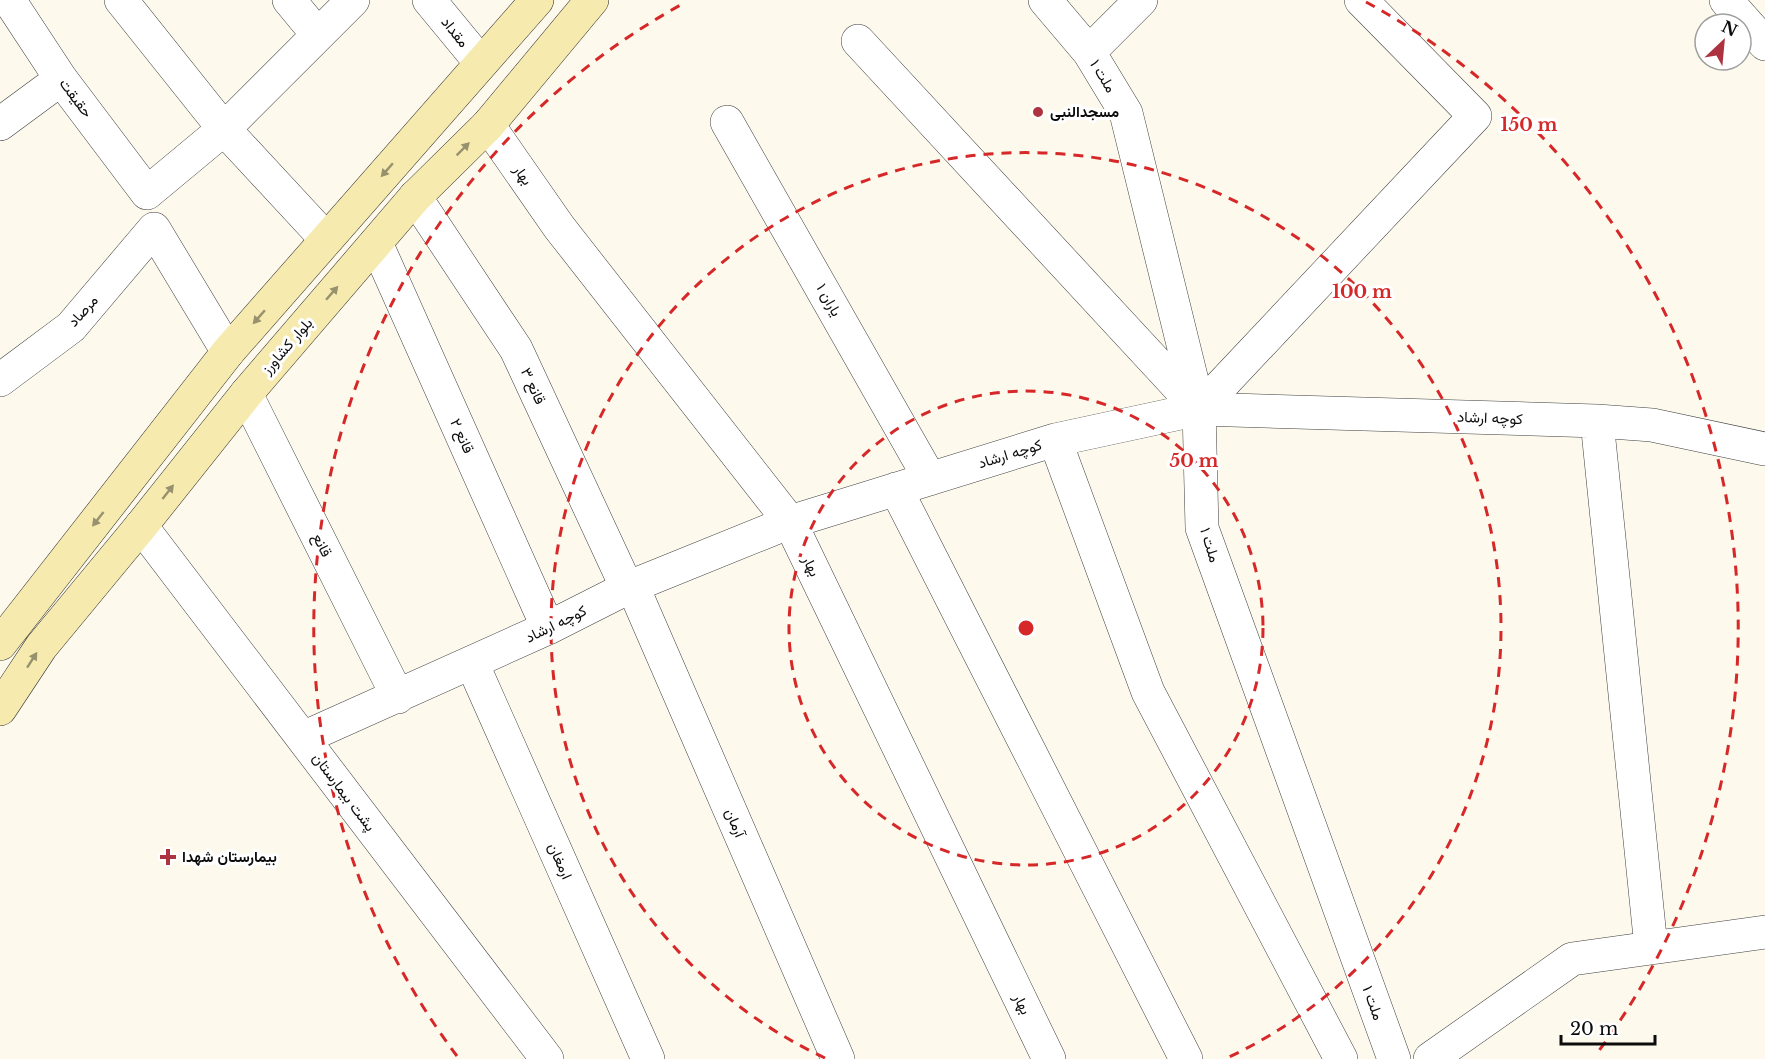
<svg xmlns="http://www.w3.org/2000/svg" width="1765" height="1059" font-family="'Libre Baskerville',Vazirmatn,serif">
<rect width="100%" height="100%" fill="#fdf9ed"/>
<g fill="none" stroke-linecap="round" stroke-linejoin="round">
<!-- street casing -->
<g stroke="#3f3f3f" stroke-width="34">
<path id="street" d="M9,0L61,79L147,193L224,129L353,0
M121,0L224,129L326,239
M289,0L318,35
M429,0L481,63
M1045,0L1089,52L1126,113L1199,409L1202,528L1394,1059
M1726,0L1765,44
M858,41L1199,409L1475,116L1361,0
M1089,52L1141,0
M727,122L930,479
M0,124L61,79
M488,125L559,227L790,522L1049,1059
M415,197L516,349L627,588
M376,243L548,628
M0,380L71,327L154,229L228,352
M246,394L398,697
M1597,421L1651,947
M1055,440L1148,692L1341,1059
M896,489L1186,1059
M141,526L547,1059
M633,587L838,1059
M472,663L648,1059
M303,738L548,628L627,588L790,522L1055,440L1199,409L1597,421L1652,425L1765,449
M1430,1059L1572,959L1765,932"/>
</g>
<!-- secondary casing -->
<g stroke="#2e2e2e" stroke-width="34">
<path id="secondary" d="M0,644L228,352L537,0
M0,709L41,647L141,526L246,394L415,197L488,125L592,0"/>
</g>
<!-- street -->
<use href="#street" stroke="#fff" stroke-width="33"/>
<!-- secondary -->
<use href="#secondary" stroke="#f6eaaf" stroke-width="33"/>
</g>
<!-- one-way arrows -->
<defs><path id="oneway-solid" d="M-6-.8H1V-3.2L6.5 0L1 3.2V.8H-6Z" transform="scale(1.5)"/></defs>
<g fill="#98916e">
<use href="#oneway-solid" transform="translate(463 149) rotate(-45)"/>
<use href="#oneway-solid" transform="translate(387 170) rotate(131)"/>
<use href="#oneway-solid" transform="translate(332 293) rotate(-49)"/>
<use href="#oneway-solid" transform="translate(259 317) rotate(131)"/>
<use href="#oneway-solid" transform="translate(168 492) rotate(-52)"/>
<use href="#oneway-solid" transform="translate(98 519) rotate(128)"/>
<use href="#oneway-solid" transform="translate(32 660) rotate(-57)"/>
</g>
<!-- distance rings -->
<g fill="none" stroke="#d62828" stroke-width="3" stroke-dasharray="10 8">
<circle cx="1026" cy="628" r="237"/>
<path d="M825 1058A475 475 0 1 1 1227 1058"/>
<path d="M457 1056A712 712 0 0 1 686 2M1366 2A712 712 0 0 1 1595 1056"/>
</g>
<!-- markers -->
<g fill="#ad3340" stroke="#fff" stroke-width="2">
<circle cx="1038" cy="112" r="6"/>
<path d="M165 848h6v6h6v6h-6v6h-6v-6h-6v-6h6z"/>
</g>
<g text-anchor="middle" stroke-width="6" stroke-linejoin="round" paint-order="stroke">
<!-- street labels -->
<g font-size="15" fill="#0c0c0c" stroke="#fff">
<text transform="translate(455 32) rotate(51)" y="5">مقداد</text>
<text transform="translate(1103 76) rotate(59)" y="5">ملت ۱</text>
<text transform="translate(76 98) rotate(53)" y="5">حقیقت</text>
<text transform="translate(523 175) rotate(55)" y="5">بهار</text>
<text transform="translate(829 300) rotate(60)" y="5">یاران ۱</text>
<text transform="translate(83 311) rotate(-48)" y="5">مرصاد</text>
<text transform="translate(287 346) rotate(-49)" y="5">بلوار کشاورز</text>
<text transform="translate(533 386) rotate(65)" y="5">قانع ۳</text>
<text transform="translate(1490 418) rotate(2)" y="5">کوچه ارشاد</text>
<text transform="translate(462 436) rotate(66)" y="5">قانع ۲</text>
<text transform="translate(1010 454) rotate(-17)" y="5">کوچه ارشاد</text>
<text transform="translate(322 545) rotate(63)" y="5">قانع</text>
<text transform="translate(1210 545) rotate(73)" y="5">ملت ۱</text>
<text transform="translate(811 566) rotate(64)" y="5">بهار</text>
<text transform="translate(556 624) rotate(-26)" y="5">کوچه ارشاد</text>
<text transform="translate(344 792) rotate(53)" y="5">پشت بیمارستان</text>
<text transform="translate(735 823) rotate(67)" y="5">آرمان</text>
<text transform="translate(560 861) rotate(66)" y="5">ارمغان</text>
<text transform="translate(1373 1003) rotate(70)" y="5">ملت ۱</text>
<text transform="translate(1022 1004) rotate(64)" y="5">بهار</text>
</g>
<!-- poi labels -->
<g font-size="15" font-weight="bold" fill="#0c0c0c" stroke="#fff" text-anchor="start">
<text x="1050" y="117">مسجدالنبی</text>
<text x="182" y="862">بیمارستان شهدا</text>
</g>
</g>
<circle cx="1026" cy="628" r="9" fill="#d62828" stroke="#fff" stroke-width="3"/>
<g font-size="18" text-anchor="middle" font-weight="bold" fill="#d62828" stroke="#fff" stroke-width="6" stroke-linejoin="round" paint-order="stroke">
<text x="1529" y="131">150 m</text>
<text x="1362" y="298">100 m</text>
<text x="1194" y="467">50 m</text>
</g>
<!-- north arrow -->
<g transform="translate(1723 42) rotate(26)"><circle r="28" fill="#ffffff" stroke="#9e9e9e" stroke-width="1.5"/>
<path d="M0-4.5L10 22L0 15L-10 22Z" fill="#ad3340"/>
<text y="-9" font-size="16" font-weight="bold" text-anchor="middle" fill="#0c0c0c">N</text>
</g>
<!-- scale -->
<path d="M1561 1035v9h94v-9" fill="none" stroke="#0c0c0c" stroke-width="3"/>
<text x="1570" y="1035" font-size="18" fill="#0c0c0c" stroke="#ffffff" stroke-width="4.5" paint-order="stroke">20 m</text>
</svg>
